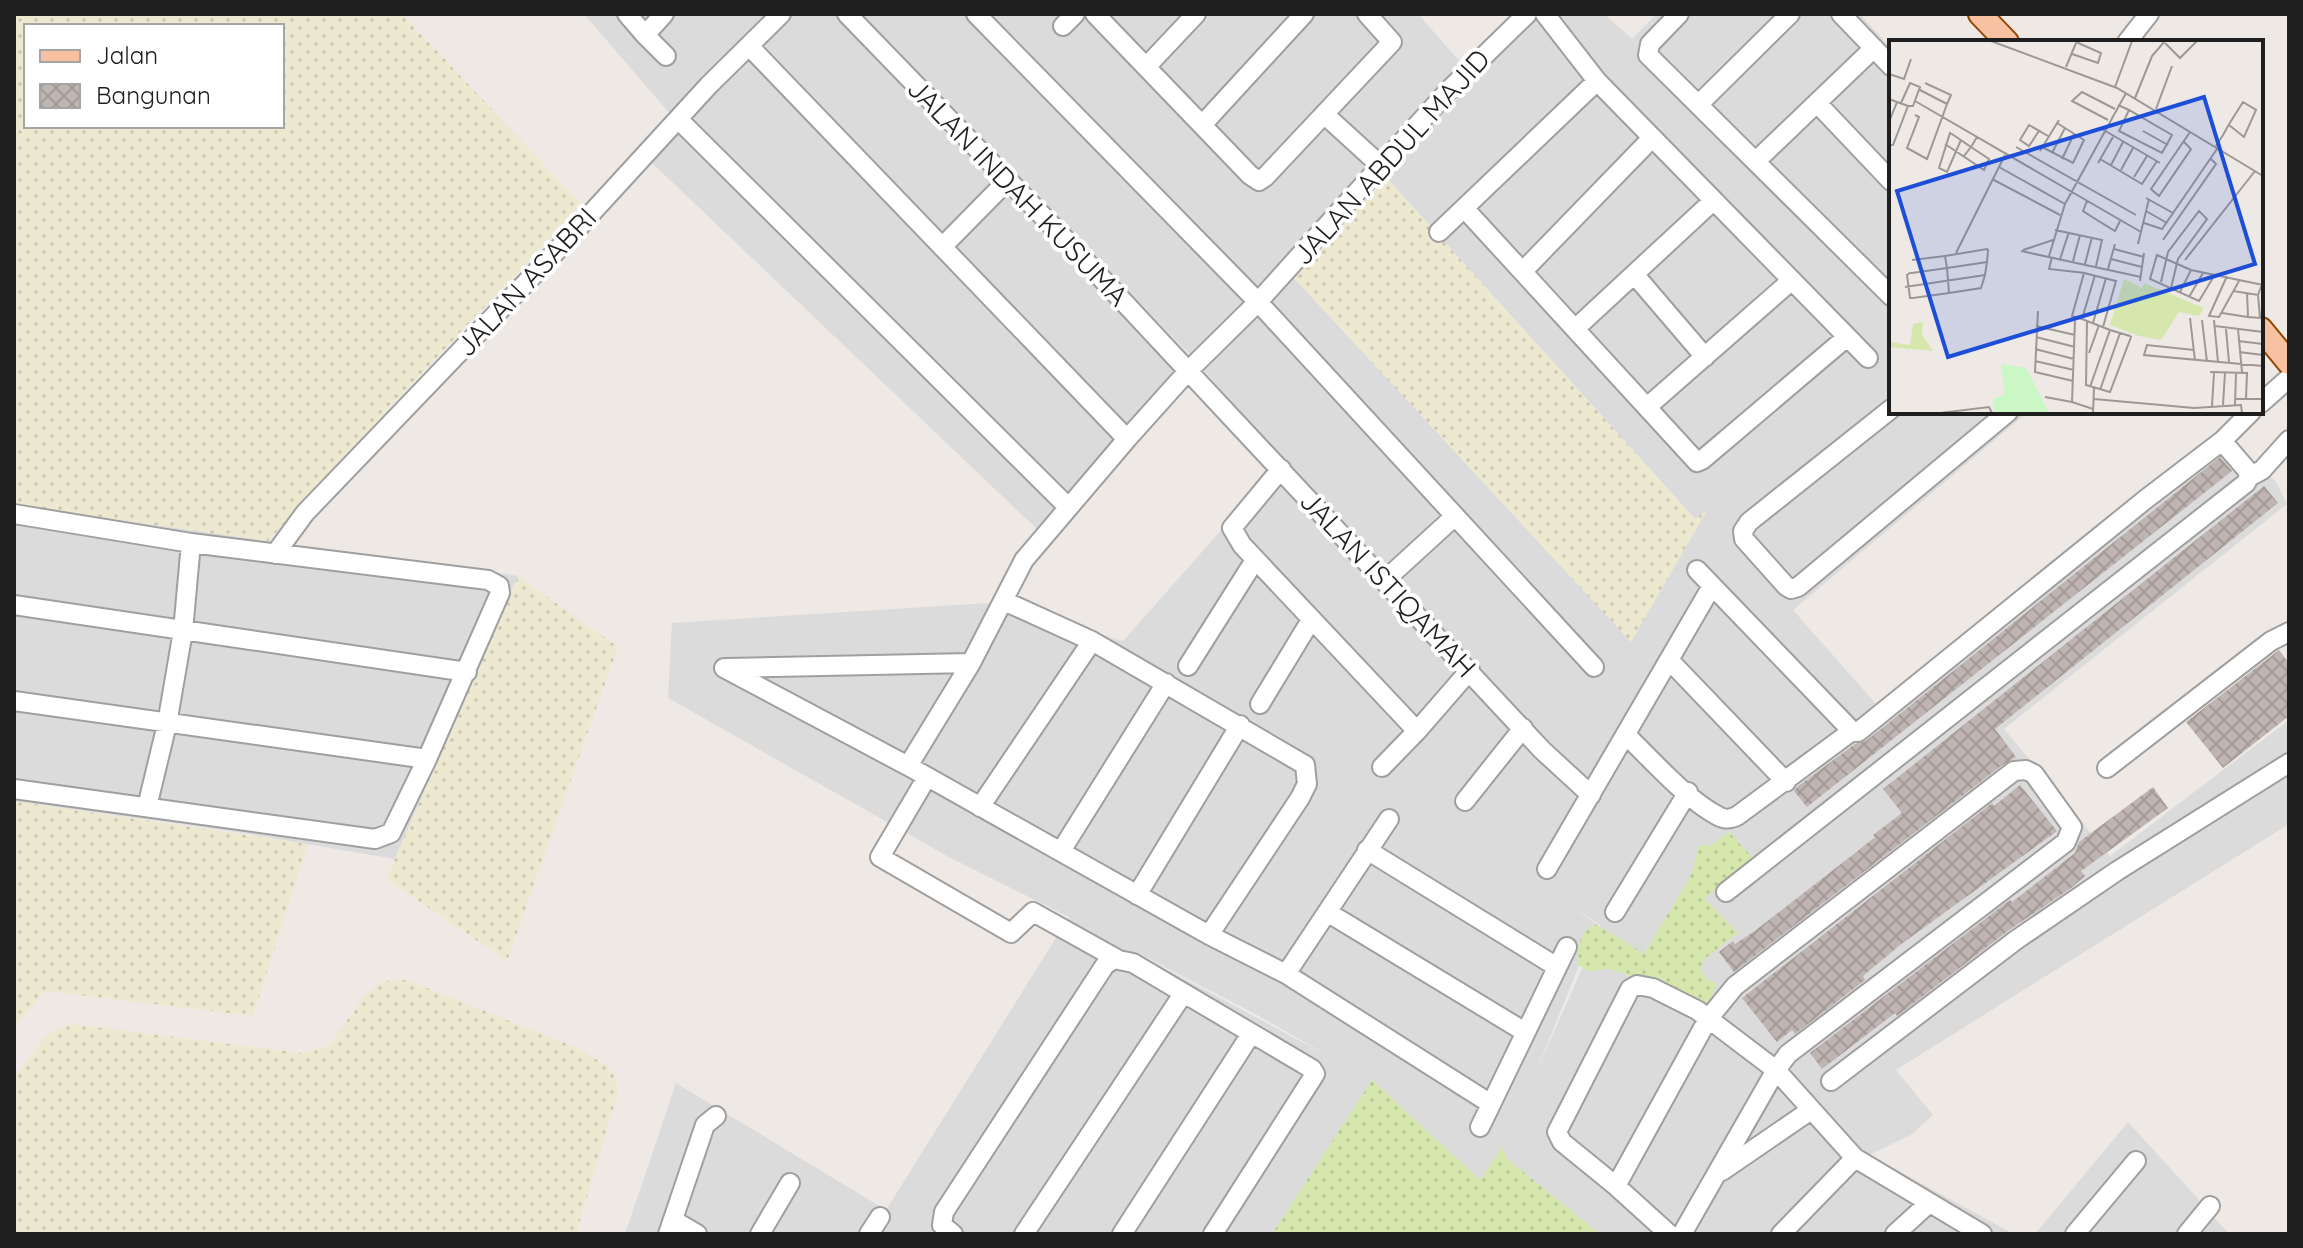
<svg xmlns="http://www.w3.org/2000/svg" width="2303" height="1248" font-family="Quicksand,sans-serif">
<defs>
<pattern id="farmland-dots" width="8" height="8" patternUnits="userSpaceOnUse" patternTransform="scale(2)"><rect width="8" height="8" fill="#ede9d1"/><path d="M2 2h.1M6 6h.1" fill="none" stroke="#cbc7b3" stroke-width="1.8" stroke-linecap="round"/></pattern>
<pattern id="grass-dots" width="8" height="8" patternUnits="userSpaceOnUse" patternTransform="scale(2)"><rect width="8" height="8" fill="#d5e7ad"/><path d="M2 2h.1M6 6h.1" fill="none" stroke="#b6c694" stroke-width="1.8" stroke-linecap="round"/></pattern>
<pattern id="building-cross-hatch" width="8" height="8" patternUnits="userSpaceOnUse" patternTransform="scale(2)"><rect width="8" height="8" fill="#bfb4b1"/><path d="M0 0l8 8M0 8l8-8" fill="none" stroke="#a49a98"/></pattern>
</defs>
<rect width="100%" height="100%" fill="#efe9e5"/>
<!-- residential -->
<path fill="#dcdbdb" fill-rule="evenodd" d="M584,14H843L1179,373L1039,531L651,162L722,85L671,115Z
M859,14H1418L1462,64L1283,266L1631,641L1705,513L1696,520L1384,175L1538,14H1604L1632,39L1656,14H1860L1891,48V412H2028L1793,610L1877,705L2224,432L2250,469L2259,464L2276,482L2287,504L2004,729L2110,856L2289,720V824L1896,1070L1933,1115L1911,1135L1869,1155L2014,1234H1600L1506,1158L1502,1147L1480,1181L1372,1080L1272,1234H625L676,1083L886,1210L1069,917L947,856L668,698L672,623L988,603L1123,641L1231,519L1280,457L1194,359ZM1729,832L1751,861L1703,898L1643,954ZM1570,905L1601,926L1536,1072L1596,924ZM1136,952L1259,1016L1332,1058L1136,953Z
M14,505L518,576L395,859L231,831L14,801Z
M2128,1122L2192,1192L2229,1234H2035Z"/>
<!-- farmland -->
<path fill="url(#farmland-dots)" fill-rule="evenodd" d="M14,14H402L585,208L548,240L386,411L268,541L14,505ZM26,26H282V126H26Z
M1384,175L1695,519L1707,510L1631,642L1292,276Z
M518,576L618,647L507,961L386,879Z
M14,801L308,844L253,1016L45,991L14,1027Z
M407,980L580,1049L608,1067L616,1078L618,1092L576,1234H14V1078L42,1040L55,1030L72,1024L302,1053L329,1046L365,995L382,981Z"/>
<!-- grass -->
<path fill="url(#grass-dots)" d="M1729,832L1751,856V862L1704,898L1738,933L1703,960L1700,970L1707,979L1717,984L1706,1008L1623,973L1608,969L1588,971L1577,964C1577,949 1580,930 1596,924L1644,954L1691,875L1699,845L1709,846Z
M1372,1080L1480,1180L1503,1146L1506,1158L1600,1234H1272Z"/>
<!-- building -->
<path fill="url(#building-cross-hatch)" d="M2220,457L2232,471L1807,807L1794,791L1797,787L1855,744L1866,741Z
M2264,486L2278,503L1995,729L2016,757L2001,766L1734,972L1719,952L1733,941L1735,944L1756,930L1855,853L1875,837L1873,835L1902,813L1883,789Z
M2279,650L2289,663V716L2223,768L2186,722Z
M2020,785L2057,831L1900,945L1863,976L1865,980L1795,1034L1792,1030L1777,1042L1742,998L1992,803L1994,806Z
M2153,787L2168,808L2081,871L2085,876L2071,888L2009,930L1897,1016L1895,1013L1822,1069L1810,1053L2010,900L2012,902L2075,853L2079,842Z"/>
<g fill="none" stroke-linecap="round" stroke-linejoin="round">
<!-- minor casing -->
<g stroke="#9f9f9f" stroke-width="22">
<path id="minor" d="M627,14L645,35L664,14
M847,14L1063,237L1542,750L1591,795
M976,14L1258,302L1594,667
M1095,14L1250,175L1259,181L1265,177L1392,42L1367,14
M1545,14L1597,81L1868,358
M1679,14L1650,44L1648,55L1891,296
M1841,14L1891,66
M1063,26L1075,14
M645,35L666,56
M2127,42L2149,14
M749,46L1127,439
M1146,67L1196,14
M1817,103L1891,181
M1699,104L1790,14
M1324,114L1381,166
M678,119L1068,507
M1202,125L1304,14
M1756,161L1874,48
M1464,208L1697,462L1702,460L1847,337
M1439,232L1597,81
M942,247L1008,180
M1523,271L1652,138
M1634,274L1705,357
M1576,328L1713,201
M2261,403L2289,378
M1647,407L1792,280
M1891,409L1749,522L1743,531L1744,539L1786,586L1791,589L1798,587L2008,412
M1281,469L1232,528L1242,545L1417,731L1470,670
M2249,477L2262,470L2289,440
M14,514L191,543
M275,554L305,513L565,242L709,85L781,14
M1697,570L1852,731
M1385,580L1454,517
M1004,601L1092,641L1305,765L1307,784L1300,798L1209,935
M14,605L467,672
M1670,661L1786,782
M1188,666L1255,560
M724,668L908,766L1209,935L1286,974L1491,1104
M727,668L971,663
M14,701L427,759
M1260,704L1311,620
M1626,735C1653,761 1686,799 1718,816C1725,820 1730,819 1737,816L1852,731L1858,732L2146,499L2222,441L2251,412
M908,766L971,663L1024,560L1127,439L1188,371L1258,302L1448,91L1527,14
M1382,767L1417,731
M2107,768L2271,641L2289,632
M927,777L880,857L1011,933L1033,912L1119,960
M14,789L375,839L391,833L427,759L500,593L499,586L488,580L191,543L183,631L167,724L147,807
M1465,801L1523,728
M980,807L1092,641
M1367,850L1557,967
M1061,851L1166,683
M1547,869L1712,586
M1726,892L2246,483L2249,477L2247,470L2222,441
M1137,895L1240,725
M1327,912L1525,1032
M1615,912L1688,792
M1286,974L1389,819
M1831,1081L2016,940L2117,871L2289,763
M1480,1127L1567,947
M1722,1171L1811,1110
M1616,1186L1708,1019L1735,986L2014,771L2026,770L2034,774L2072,827L2066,842L1788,1054L1776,1070L1682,1234
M673,1220L697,1234
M668,1234L705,1125L716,1116
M760,1234L790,1183
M869,1234L880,1217
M953,1234L942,1225L944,1212L1105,965L1114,959L1133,963L1312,1069L1315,1074L1213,1234
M1024,1234L1183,994
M1122,1234L1251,1034
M1669,1234L1616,1186L1562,1142L1557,1132L1630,989L1637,985L1653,988L1697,1010L1776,1070L1855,1158L1982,1234
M1781,1234L1855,1158
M1895,1234L1929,1203
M2075,1234L2136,1161
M2187,1234L2210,1206"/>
</g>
<!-- major casing -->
<g stroke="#924806" stroke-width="26">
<path id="major" d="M1980,14L2007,42
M2261,329L2289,363"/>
</g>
<!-- minor -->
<use href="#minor" stroke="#fff" stroke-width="18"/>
<!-- major -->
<use href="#major" stroke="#f8c1a1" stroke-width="22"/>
</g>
<g text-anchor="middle" stroke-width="8" stroke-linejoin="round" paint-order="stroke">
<!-- street labels -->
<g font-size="28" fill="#1e1e1e" stroke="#fff">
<text transform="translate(1391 157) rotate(-48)" y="10">JALAN ABDUL MAJID</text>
<text transform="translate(1018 192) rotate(46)" y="10">JALAN INDAH KUSUMA</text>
<text transform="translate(526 282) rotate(-47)" y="10">JALAN ASABRI</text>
<text transform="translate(1388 584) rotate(47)" y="10">JALAN ISTIQAMAH</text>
</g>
</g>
<!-- overview -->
<g transform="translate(1889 40)">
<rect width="374" height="374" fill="#efe9e5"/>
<path d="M235,239L253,248L255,243L315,268L310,276L290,272L272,300L250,296L221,285ZM34,282L33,295L44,311L0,307V302L21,305L24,284Z" fill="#d5e7ad"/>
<path d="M112,324L137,328L160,373H106L104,359L116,354Z" fill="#caf7c4"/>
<path fill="none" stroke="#9b9895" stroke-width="2" d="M102,1L228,48L374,136M276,3L291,18L308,1M183,14L209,23L212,13L187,2M177,27L187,3M0,34L15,39L22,19M226,47L243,1M31,50L58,64L62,55L36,43M246,58L263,16L275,2M0,59L8,62L0,82M26,61L252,192M8,62L19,66H24L31,47L21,43L12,63M229,65L240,70L283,95L273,113L230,91L240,70M267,69L283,26M26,75L30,77L18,108L38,119L58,64M219,80L183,61L193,52L226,69M213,89L271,123M150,91L140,106L131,100L140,85L159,96M254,91L279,105M72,100L58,132L50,128L61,93L63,94L82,107L88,97M295,102L302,109L270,156L262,149L301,92M56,104L95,130L100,119L82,107L75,116M0,105H4L19,66M327,106L334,95L339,86L342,81L354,62L367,70L355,97L340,85M127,107L247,175M153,107L184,123L195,100L168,83M151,111L170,80M163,113L176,88M173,119L185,94M211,119L253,144L268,121M209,123L224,97M222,125L234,102M110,127L176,164M232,130L244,108M245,137L258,116M103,139L171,175M257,158L284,173M198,161L194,171L208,180L226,191L231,181M257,171L278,183M255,183L273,189L328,109M166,190L213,200L207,226M274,200L327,124L322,119M249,204L260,159M225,209L255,217M134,210L164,200M132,211L252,237M67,213L116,115M160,216L176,164L237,53M163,217L160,229L196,233M171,219L180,192M222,219L253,227M23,220L56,216M296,220L366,131M184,221L191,195M196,224L203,197M219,229L226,204M325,236L310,261L261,239L268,215L302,230L374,245M338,236L320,276L330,277L350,241M251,241L255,213M272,242L279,212L310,171L318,179L289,219L282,248M16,247L96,235M344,251L369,255L374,241M291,252L302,230M60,253L58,228L56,216L98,209L99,210L98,222L96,235L92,248L60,253L24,258H21L18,235L21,233H23L58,228L98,222M300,257L314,233M149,271L146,332L184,341M333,273L359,277L358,253M359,277L371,278L369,255M301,278L306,321M193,279L206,235M313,280L318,322M325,280L329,322M186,281L183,362L204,369M198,281L197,345L221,352L242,297L241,296L221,290L193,279L183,276L195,233L227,241L214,287M204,283L217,238M147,286L186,295M326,286L374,292M337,289L340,322M349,289L353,332M147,297L186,307M349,301L374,304M146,309L185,319M305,310L258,305L255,315L374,326M350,312L374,315M200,313L210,285M146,321L185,330M321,332L358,333L357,359M201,347L221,290M211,350L231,293M156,357L183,362M205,359L305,368L352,365L353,373M346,359H374M334,365L336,333M346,365L347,333M323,366L325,333M51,373L100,367L103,373M204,373L205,348"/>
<path fill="#1d4ed8" fill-opacity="0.15" stroke="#1d4ed8" stroke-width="4" d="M315,57L366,224L59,317L8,151Z"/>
<rect width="374" height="374" fill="none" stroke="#1e1e1e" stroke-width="4"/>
</g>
<!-- border -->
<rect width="2303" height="1248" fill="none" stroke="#1e1e1e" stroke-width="32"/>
<!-- legend -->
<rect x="24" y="24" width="260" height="104" fill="#ffffff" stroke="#a5a5a5" stroke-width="2"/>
<rect x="40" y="50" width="40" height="12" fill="#f8c1a1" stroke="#a5a5a5" stroke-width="2"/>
<text x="96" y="64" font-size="24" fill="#1e1e1e">Jalan</text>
<rect x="40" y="84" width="40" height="24" fill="url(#building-cross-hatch)" stroke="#a5a5a5" stroke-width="2"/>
<text x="96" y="104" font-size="24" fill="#1e1e1e">Bangunan</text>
</svg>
